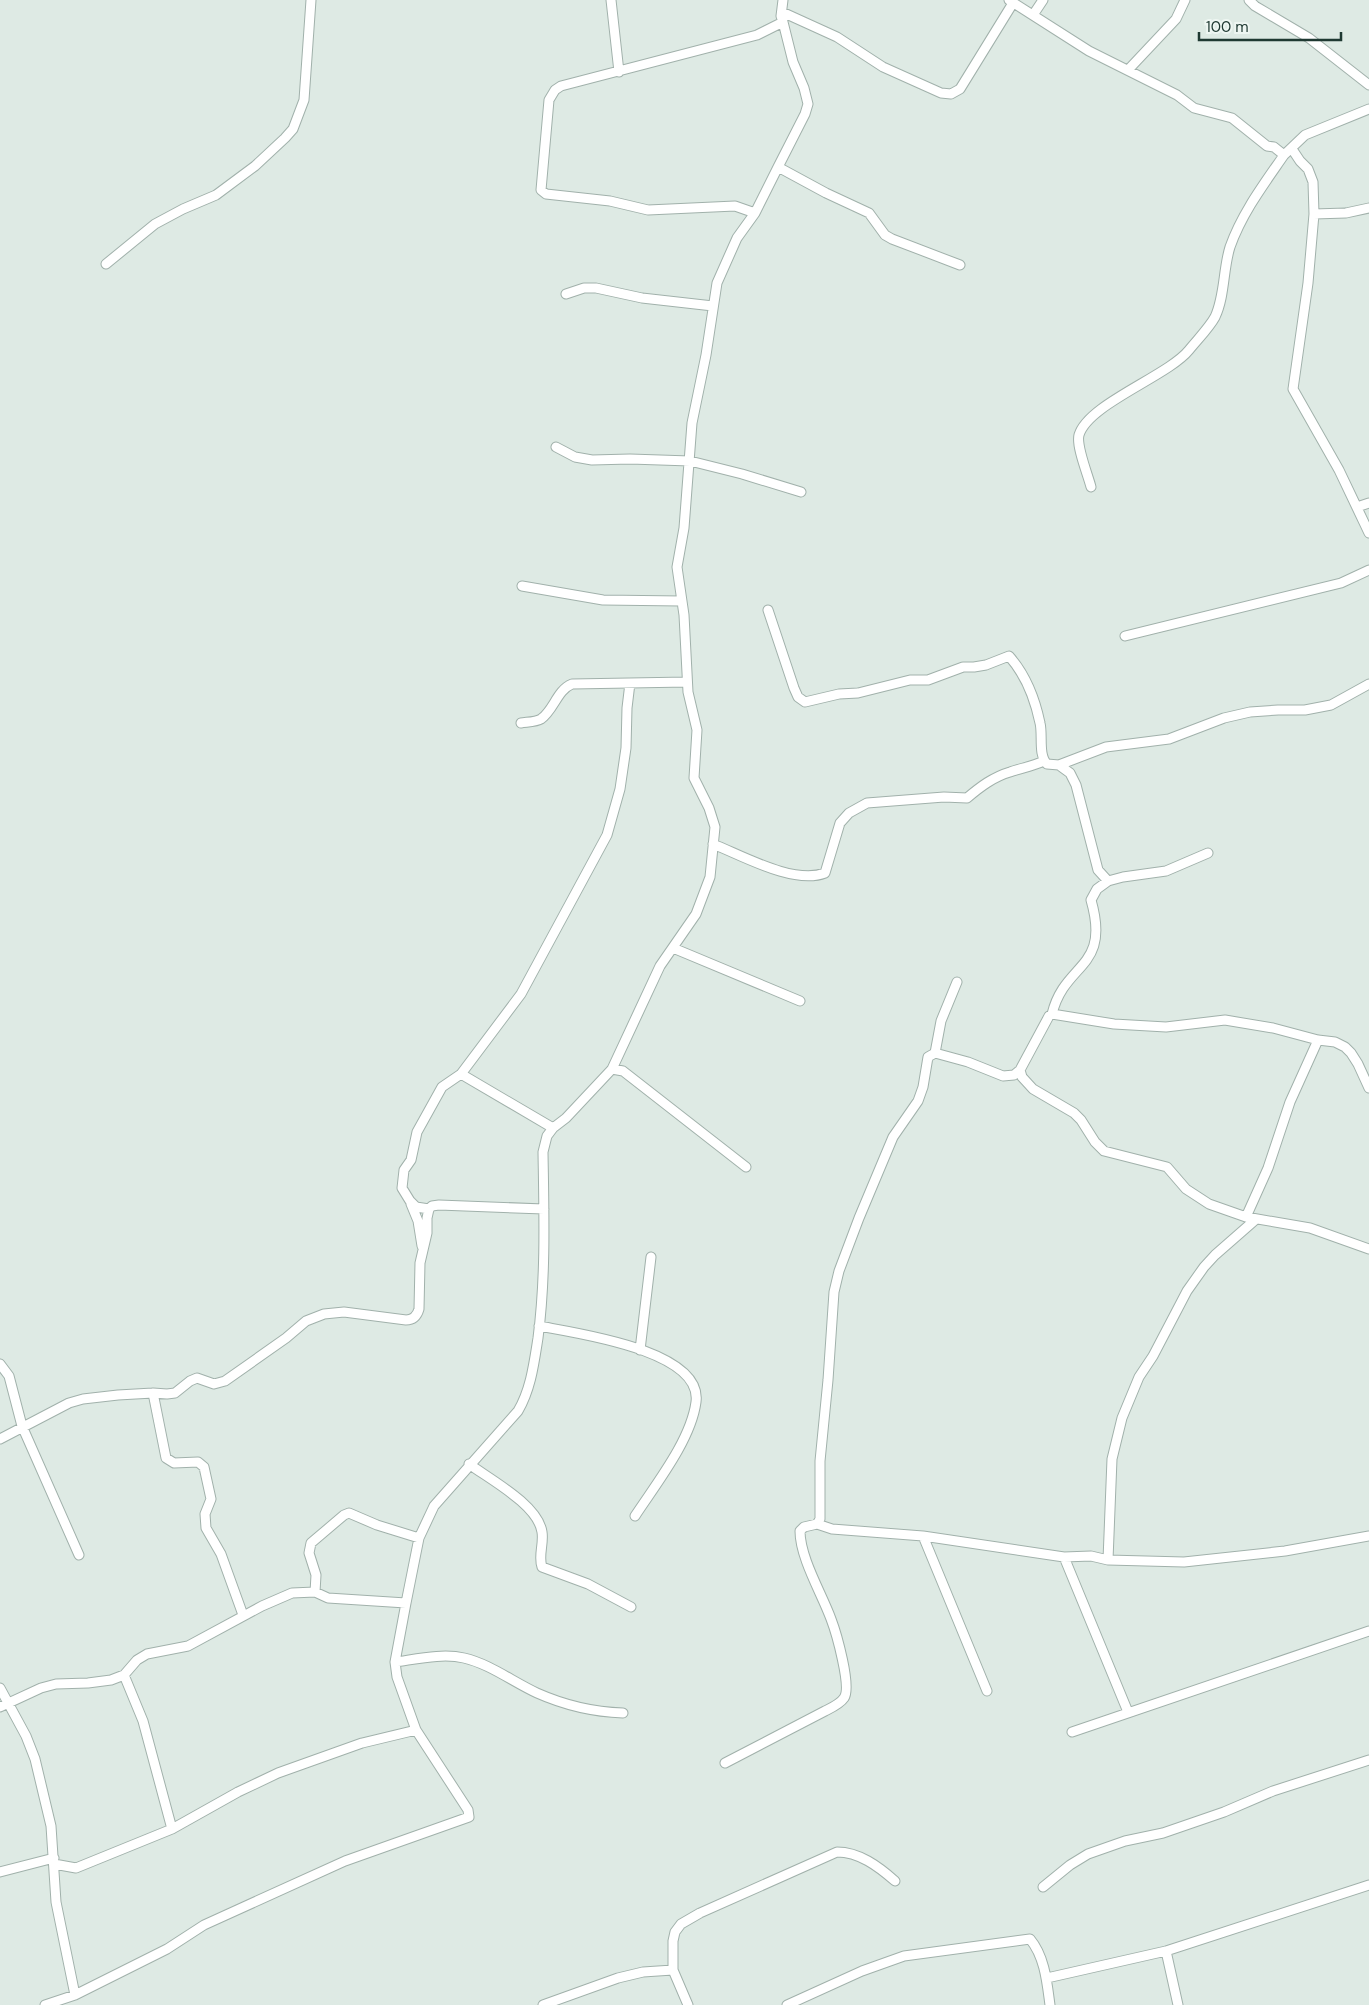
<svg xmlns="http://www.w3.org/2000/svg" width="1369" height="2005" font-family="'DM Sans',sans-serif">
<rect width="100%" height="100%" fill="#deeae4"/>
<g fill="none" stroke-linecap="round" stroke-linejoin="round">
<!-- minor casing -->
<g stroke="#a1b1ab" stroke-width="11">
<path id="minor" d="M611,0L619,72
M1009,0L1089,51L1177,95L1194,108L1232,118L1267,146L1274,147L1284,155L1305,135L1369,109
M1249,0L1255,6L1309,38L1369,85
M782,12L837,37L883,67L941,93L951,94L960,89L1013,3
M1033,15L1043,0
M1128,70L1176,19L1185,0
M1292,149L1300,161L1308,169L1313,182L1314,214L1308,283L1293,389L1339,470L1369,533
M778,167L826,193L869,213L885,235L892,239L960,265
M755,213L735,206L648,210L610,201L546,194L541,190L549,100L555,90L561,86L757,35L783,22
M1314,214L1346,213L1369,208
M106,264L155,224L183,209L216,195L255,166L285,138L293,129L304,100L311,0
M566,294L584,288H596L642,298L713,306
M556,447L575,457L592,460L630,459L690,461L742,474L801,492
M1091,487C1088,475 1076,446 1079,435C1088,404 1168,376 1189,350C1197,340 1209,328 1215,317C1225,296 1223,269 1230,247C1242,213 1264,184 1284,155
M1357,507L1369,503
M522,586L603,600L681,601
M768,610L794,688L798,697L805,702L839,694L858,693L910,680H928L963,667H974L986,665L1009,656C1025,674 1035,699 1040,723C1043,735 1038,755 1047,764L1059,765L1106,747L1169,739L1224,718L1250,712L1278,710H1305L1331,705L1369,684
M1125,636L1341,583L1369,570
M521,723C527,722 536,722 541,719C554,710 557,690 572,684L687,682
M1059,765L1070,773L1076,785L1098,870L1108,881L1123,877L1166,871L1208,853
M713,844C743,856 794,885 825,873L840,823L849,813L867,803L944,797L967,798C980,787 993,777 1010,772C1022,768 1033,766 1044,761
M673,948L800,1001
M1052,1014C1065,961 1111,970 1091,900L1097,889L1108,881
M935,1053L968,1062L1003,1076L1014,1075L1020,1070L1049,1016L1052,1014L1114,1024L1166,1027L1225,1020L1273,1028L1318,1040L1335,1042L1345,1047L1351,1053L1358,1064L1369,1088
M612,1069L623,1071L746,1167
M1020,1070L1022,1077L1033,1089L1074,1113L1081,1120L1095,1142L1104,1151L1167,1167L1186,1189L1209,1204L1246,1217L1310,1228L1369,1249
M461,1074L553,1128
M411,1204L418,1221L422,1246
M429,1209L416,1207L410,1201L402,1188L404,1170L411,1160L417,1132L442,1087L461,1074L521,994L607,835L620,789L626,748L627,708L630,683
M1246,1217L1268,1168L1290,1102L1318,1040
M539,1326C575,1333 703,1350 696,1402C691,1440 656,1484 635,1516
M640,1350L651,1257
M0,1364L9,1376L22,1426L79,1555
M153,1393L166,1458L174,1463L198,1462L204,1467L211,1499L205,1514L206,1528L221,1554L243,1615
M0,1439L69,1403L83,1399L118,1395L153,1393L167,1394L175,1393L190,1381L197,1378L214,1384L225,1381L286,1338L306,1321L324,1314L344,1312L406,1320C413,1320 417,1316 419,1309L420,1263L427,1233V1218L429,1209L432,1206L439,1205L544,1209
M469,1464C491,1480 538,1505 542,1532C544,1544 538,1556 542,1567L588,1584L631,1607
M817,1524L820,1519V1461L828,1380L834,1292L839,1271L859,1218L893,1137L918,1101L923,1087L928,1057L935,1053L941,1021L957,982
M923,1536L987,1691
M1064,1557L1128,1712
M1108,1560L1112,1459L1122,1418L1139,1377L1153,1356L1187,1291L1204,1267L1215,1255L1255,1220
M315,1592L316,1575L309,1553L311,1543L344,1515L349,1513L377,1525L419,1538
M395,1662C417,1659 443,1653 464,1658C490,1664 513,1682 537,1693C564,1705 594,1712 623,1713
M124,1675L143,1721L172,1829
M0,1688L26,1736L35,1759L51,1826L56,1902L75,1995
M0,1707L41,1688L56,1684L88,1683L111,1680L124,1675L137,1660L147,1654L188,1646L262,1606L292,1593L315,1592L328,1598L406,1603L419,1538L434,1506L518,1411C531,1389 534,1363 538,1338C546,1276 544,1214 543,1152L547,1136L553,1128L566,1118L612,1069L660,966L696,914L710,877L715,827L709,808L694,778L697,730L688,692L684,615L677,567L684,528L692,423L706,355L717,283L737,238L755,213L778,167L805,114L808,104L804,88L793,62L783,22L781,16L783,0
M1072,1732L1369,1631
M725,1763L825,1711C831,1708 840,1704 844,1698C852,1687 836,1632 831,1619C822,1594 800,1558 800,1531L804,1527L817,1524L832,1529L923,1536L1064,1557L1091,1556L1108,1560L1184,1562L1285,1551L1369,1536
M54,1864L76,1868L172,1829L238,1792L278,1773L362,1743L416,1730
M0,1872L54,1858
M1043,1887L1070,1865L1088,1854L1125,1841L1163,1833L1224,1812L1273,1791L1369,1760
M1166,1951L1178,2005
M1047,1978L1166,1951L1369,1885
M45,2005L75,1995L167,1949L204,1925L345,1861L469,1817L468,1810L416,1730L397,1677L395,1662L406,1603
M543,2005L618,1978L643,1972L673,1970
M688,2005L673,1970V1941L675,1932L681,1924L700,1913L837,1852C859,1852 878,1866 895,1881
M787,2005L862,1971L904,1956L1030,1939C1045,1957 1047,1983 1050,2005"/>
</g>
<!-- minor -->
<use href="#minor" stroke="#fff" stroke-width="9"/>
</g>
<!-- scale -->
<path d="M1199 32v8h142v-8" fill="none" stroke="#1f3932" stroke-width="2.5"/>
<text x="1206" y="32" font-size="15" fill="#1f3932" stroke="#eef6f2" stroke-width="4" paint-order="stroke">100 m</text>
</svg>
